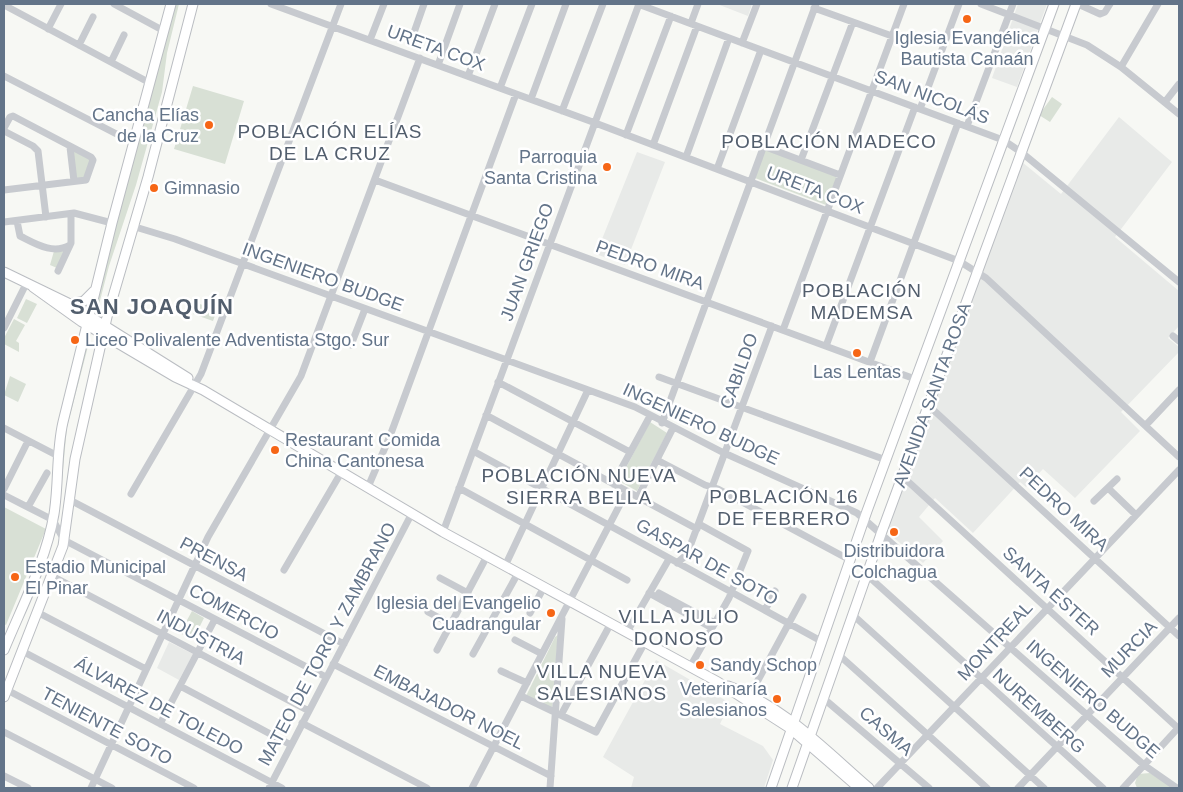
<svg xmlns="http://www.w3.org/2000/svg" width="1183" height="792" font-family="Arial,sans-serif">
<rect width="100%" height="100%" fill="#f7f8f4"/>
<!-- built -->
<path fill="#e8eae8" d="M717,4H752L748,16Z
M1018,4H1047L1017,87L992,78Z
M1119,117L1172,162L1115,237L1179,291V326L1168,338L1179,347V352L1121,412L1140,431L1075,498L1043,469L1026,487L1020,482L973,533L935,498L919,517L943,541L923,563L886,531L1022,162L1061,194Z
M637,152L665,162L625,265L596,254Z
M169,642L193,654L179,680L157,668Z
M656,660L730,703L720,724L763,746L773,760L764,788H631L634,777L603,757Z"/>
<!-- green -->
<path fill="#d8e0d5" d="M173,4H179L167,53L162,92L136,185L109,266L67,427L59,512L57,513L59,465L67,414Z
M193,86L244,101L225,164L174,149Z
M1052,97L1062,104L1050,122L1039,115Z
M765,149L837,176L826,205L755,178Z
M73,150L90,158L87,177L77,179L75,177Z
M65,250L57,268L50,265L54,251Z
M26,299L37,304L27,323L17,318Z
M197,303L217,310L213,321L193,314Z
M14,319L25,325L16,341L19,343V352L4,344V338Z
M10,376L26,384L18,402L4,395Z
M650,422L667,433L637,491L619,481Z
M4,507L46,529L6,625L4,624Z
M192,611L204,618L193,640L180,633Z
M558,635L552,709L526,696L555,637Z
M1150,773L1174,788H1137L1135,783L1138,774Z"/>
<g fill="none" stroke-linecap="round" stroke-linejoin="round">
<!-- major casing -->
<g stroke="#babdc2" stroke-width="11">
<path id="major" d="M4,272L70,304L188,378
M33,287L82,322L175,377L203,390L443,532L718,682L791,729L859,788
M70,304L84,301L94,291
M4,650C22,606 46,561 54,514C59,483 56,452 63,422L112,223L171,4
M728,686C784,706 825,750 869,788
M4,697L63,546L75,459L107,317L148,177L193,4
M771,788L867,511L1054,4
M792,788L881,534L1076,4"/>
</g>
<!-- minor -->
<path stroke="#c7cacf" stroke-width="7" d="M114,4L164,31
M271,4L590,121L959,261L986,278L1179,457
M638,4L1003,140L1021,152L1179,282
M981,4L1087,45L1121,67L1179,114
M1078,4L1100,14L1105,12L1110,4
M4,5L150,83
M814,8L892,36
M691,23L698,4
M48,29L61,4
M370,40L384,4
M411,41L424,4
M742,43L757,4
M79,45L93,17
M111,62L124,35
M438,65L460,4
M1121,67L1158,4
M4,76L134,143
M468,76L495,4
M500,88L532,4
M531,99L566,4
M1165,102L1179,84
M920,109L959,4
M562,111L603,4
M967,126L1013,4
M4,128L10,117L13,116L91,157L93,160L86,180L4,190
M4,131L33,146L38,151L46,217
M626,135L671,16
M653,145L697,26
M763,146L840,175
M70,147L74,181
M686,157L729,38
M801,160L853,22
M717,169L761,50
M375,180L915,379
M17,221L20,236C36,244 53,255 70,245
M4,222L74,213L112,223
M132,226L175,239L635,407L722,452L857,513L1144,765L1177,788
M58,271L71,243V214
M4,328L26,284
M783,330L904,4
M1173,336L1179,341
M351,345L365,309
M826,346L915,107
M870,362L958,123
M659,377L886,460
M498,382L630,452
M928,405L1179,636
M486,415L697,529
M662,423L816,4
M1146,425L1179,390
M4,428L58,456
M473,451L821,641
M657,460L705,485L718,489L850,560
M902,476L1179,729
M613,484L650,416
M368,487L390,436L516,94
M459,488L627,580
M1108,488L1136,515
M4,489L28,441
M131,494L201,374L341,4
M4,495L53,520L64,540L326,677
M638,497L673,428
M70,500L344,644
M1094,501L1117,479
M28,507L47,473
M443,532L639,4
M677,563L684,557L689,549L772,326
M505,566L588,390
M284,570L342,471
M867,575L1103,788
M52,576L309,711
M440,578L468,593
M649,593L712,628
M659,593L715,623
M765,610L775,591
M37,612L146,669
M428,612L451,624
M530,613L544,587
M853,615L1044,788
M627,632L669,559
M515,640L542,654
M437,650L487,556
M22,651L282,788
M473,654L518,573
M839,655L987,788
M333,664L551,776
M690,667L729,598L748,551L699,524
M501,671L527,683
M180,686L291,745
M7,690L194,788
M750,695L803,597
M521,696L596,732L645,642
M823,698L929,788
M561,715L611,623
M302,723L427,788
M160,724L215,619
M4,732L112,788
M4,776L28,788
M91,788L208,537L301,376L420,58
M269,788L412,513
M472,788L627,491
M550,788L562,619
M877,788L1179,470
M1018,788L1179,618
M1123,788L1179,727"/>
<!-- major -->
<use href="#major" stroke="#fff" stroke-width="9"/>
</g>
<!-- markers -->
<g fill="#f66616" stroke="#fff" stroke-width="2">
<circle cx="967" cy="19" r="5"/>
<circle cx="209" cy="125" r="5"/>
<circle cx="607" cy="167" r="5"/>
<circle cx="154" cy="188" r="5"/>
<circle cx="75" cy="340" r="5"/>
<circle cx="857" cy="353" r="5"/>
<circle cx="275" cy="450" r="5"/>
<circle cx="894" cy="532" r="5"/>
<circle cx="15" cy="577" r="5"/>
<circle cx="551" cy="613" r="5"/>
<circle cx="700" cy="665" r="5"/>
<circle cx="777" cy="699" r="5"/>
</g>
<g text-anchor="middle" stroke-width="5" stroke-linejoin="round" paint-order="stroke">
<!-- poi labels -->
<g font-size="18" fill="#637489" stroke="#fff" text-anchor="start">
<text x="967" y="44" text-anchor="middle">Iglesia Evangélica<tspan x="967" dy="21">Bautista Canaán</tspan></text>
<text x="199" y="121" text-anchor="end">Cancha Elías<tspan x="199" dy="21">de la Cruz</tspan></text>
<text x="597" y="163" text-anchor="end">Parroquia<tspan x="597" dy="21">Santa Cristina</tspan></text>
<text x="164" y="194">Gimnasio</text>
<text x="85" y="346">Liceo Polivalente Adventista Stgo. Sur</text>
<text x="857" y="378" text-anchor="middle">Las Lentas</text>
<text x="285" y="446">Restaurant Comida<tspan x="285" dy="21">China Cantonesa</tspan></text>
<text x="894" y="557" text-anchor="middle">Distribuidora<tspan x="894" dy="21">Colchagua</tspan></text>
<text x="25" y="573">Estadio Municipal<tspan x="25" dy="21">El Pinar</tspan></text>
<text x="541" y="609" text-anchor="end">Iglesia del Evangelio<tspan x="541" dy="21">Cuadrangular</tspan></text>
<text x="710" y="671">Sandy Schop</text>
<text x="767" y="695" text-anchor="end">Veterinaría<tspan x="767" dy="21">Salesianos</tspan></text>
</g>
<!-- street labels -->
<g font-size="18" fill="#637489" stroke="#fff">
<text transform="translate(436 48) rotate(20)" y="6">URETA COX</text>
<text transform="translate(932 97) rotate(21)" y="6">SAN NICOLÁS</text>
<text transform="translate(815 190) rotate(21)" y="6">URETA COX</text>
<text transform="translate(527 262) rotate(-70)" y="6">JUAN GRIEGO</text>
<text transform="translate(650 265) rotate(20)" y="6">PEDRO MIRA</text>
<text transform="translate(323 277) rotate(20)" y="6">INGENIERO BUDGE</text>
<text transform="translate(739 371) rotate(-70)" y="6">CABILDO</text>
<text transform="translate(932 395) rotate(-70)" y="6">AVENIDA SANTA ROSA</text>
<text transform="translate(701 424) rotate(25)" y="6">INGENIERO BUDGE</text>
<text transform="translate(1064 509) rotate(43)" y="6">PEDRO MIRA</text>
<text transform="translate(214 559) rotate(28)" y="6">PRENSA</text>
<text transform="translate(707 562) rotate(29)" y="6">GASPAR DE SOTO</text>
<text transform="translate(1051 591) rotate(42)" y="6">SANTA ESTER</text>
<text transform="translate(234 612) rotate(28)" y="6">COMERCIO</text>
<text transform="translate(201 637) rotate(28)" y="6">INDUSTRIA</text>
<text transform="translate(995 641) rotate(-47)" y="6">MONTREAL</text>
<text transform="translate(327 644) rotate(-62)" y="6">MATEO DE TORO Y ZAMBRANO</text>
<text transform="translate(1129 649) rotate(-46)" y="6">MURCIA</text>
<text transform="translate(1093 699) rotate(41)" y="6">INGENIERO BUDGE</text>
<text transform="translate(159 706) rotate(28)" y="6">ÁLVAREZ DE TOLEDO</text>
<text transform="translate(449 707) rotate(27)" y="6">EMBAJADOR NOEL</text>
<text transform="translate(1039 711) rotate(42)" y="6">NUREMBERG</text>
<text transform="translate(107 726) rotate(28)" y="6">TENIENTE SOTO</text>
<text transform="translate(886 731) rotate(41)" y="6">CASMA</text>
</g>
<!-- neighbourhood labels -->
<g font-size="19" letter-spacing="1" fill="#525e6d" stroke="#fff">
<text x="330" y="138">POBLACIÓN ELÍAS<tspan x="330" dy="22">DE LA CRUZ</tspan></text>
<text x="829" y="148">POBLACIÓN MADECO</text>
<text x="862" y="297">POBLACIÓN<tspan x="862" dy="22">MADEMSA</tspan></text>
<text x="579" y="482">POBLACIÓN NUEVA<tspan x="579" dy="22">SIERRA BELLA</tspan></text>
<text x="784" y="503">POBLACIÓN 16<tspan x="784" dy="22">DE FEBRERO</tspan></text>
<text x="679" y="623">VILLA JULIO<tspan x="679" dy="22">DONOSO</tspan></text>
<text x="602" y="678">VILLA NUEVA<tspan x="602" dy="22">SALESIANOS</tspan></text>
</g>
<!-- district labels -->
<g font-size="22" font-weight="bold" letter-spacing="1" fill="#525e6d" stroke="#fff">
<text x="152" y="314">SAN JOAQUÍN</text>
</g>
</g>
<!-- border -->
<rect width="1183" height="792" fill="none" stroke="#637489" stroke-width="10"/>
</svg>
